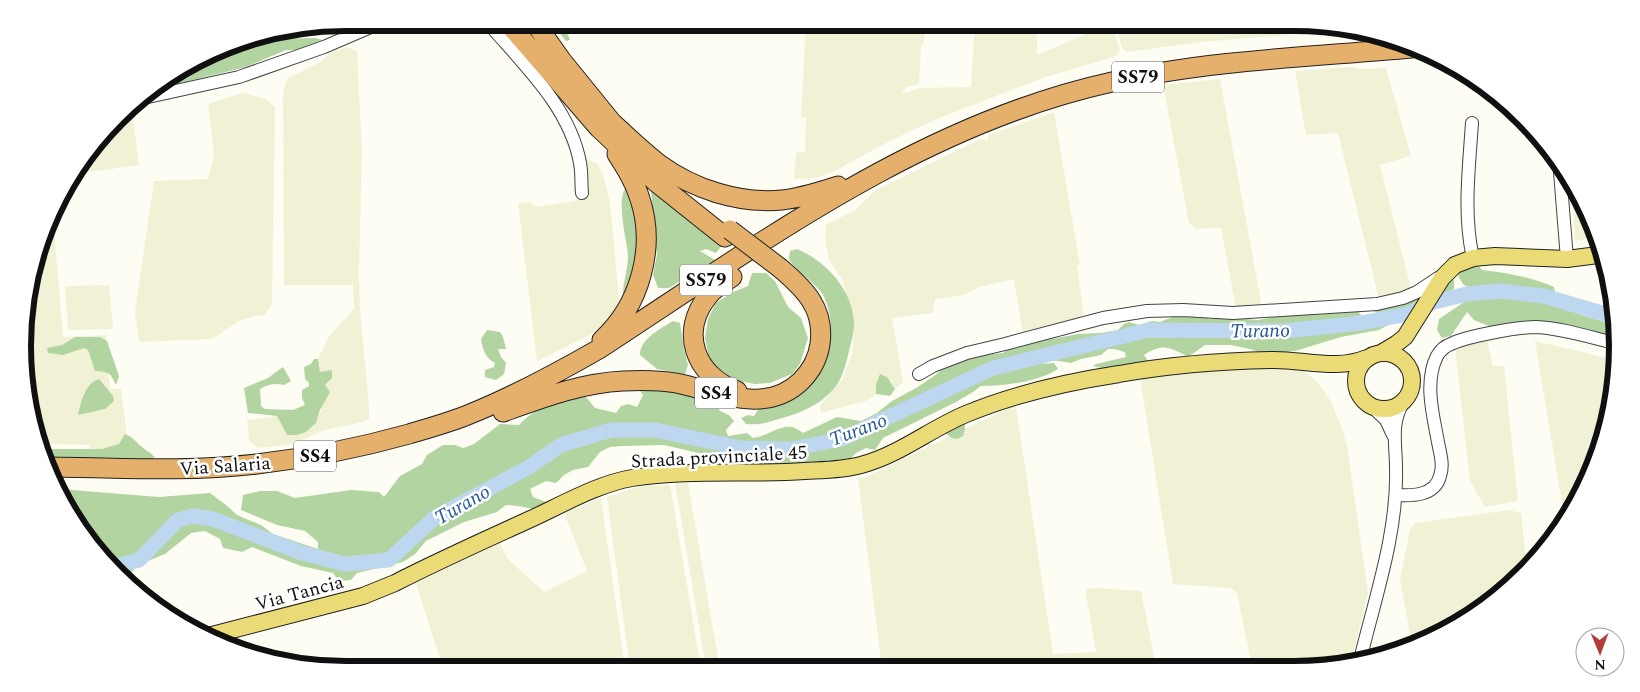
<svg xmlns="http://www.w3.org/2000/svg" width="1640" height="692" font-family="Spectral,serif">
<rect width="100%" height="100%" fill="#fefdf4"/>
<!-- industrial -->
<path fill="#ede5ed" d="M240,636L243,652L222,641Z"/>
<!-- farmland -->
<path fill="#f1f2d5" d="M806,23H926L924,41L921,47L919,84L907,87L901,94L919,88L971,87L975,23H1037V55L1112,23L1120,51L1116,56L1040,79L932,121L888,142L831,173L816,178L794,179L796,153L805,152L806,117L801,118Z
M1115,23H1285L1287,35L1201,42L1127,52L1122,48Z
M347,47L357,51L362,151L359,272L360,311L369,406V419L363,422L321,431L295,444L260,448L255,446L249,441L247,420L277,416L287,435H297L306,432L316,423L317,416L322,409L325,385L329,382L319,372L320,368L318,359L329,336L354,309L353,285H284L283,92L287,79L320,62L332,52Z
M1352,67L1359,69L1386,68L1411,156L1380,165L1411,289L1379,299L1338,133L1306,135L1295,71Z
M1220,79L1262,307L1236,309L1221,228L1196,229L1189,223L1163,85Z
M242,93L266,99L275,107L272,304L265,315L255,316L241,320L212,339L139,342L135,312L154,181L208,179L214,155L208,104Z
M128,108H132L139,165L75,174Z
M1054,112L1080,265H1077L1084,318L1023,335L1014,279L979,287L965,295L935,299L933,313L892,318L903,382L895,389L891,381L876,384V394L866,401L821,413L820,406L843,379L852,353L854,332L843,281L829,260L825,239L826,225L855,210L876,190L981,139L988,141V135Z
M586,159L597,163L603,174L610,202L619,299L614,311L602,325L590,335L537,361L518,203L530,202L536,207L585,199L583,160Z
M1572,187L1584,203L1593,237L1575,241Z
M53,219L63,337L106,335L110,389H121L129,452L91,453L89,445L44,444L25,389L29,283Z
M1602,268L1611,304L1606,303Z
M109,285L113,329L68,330L65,286Z
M1487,339L1493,366H1504L1518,501L1485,507L1470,481L1455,347Z
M1535,341L1612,359L1600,450L1565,521Z
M1248,368H1277L1305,371L1318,383L1330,400L1342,428L1347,446L1368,593L1351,663L1337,667H1252L1237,593L1230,588L1173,584L1140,378L1163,373L1205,372Z
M1011,407H1016L1053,654L1096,652L1085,589L1097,588L1141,591L1156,667L882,668L858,478L865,477Z
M688,482L709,606L720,668H706L675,483Z
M670,485L701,668L630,669L607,497L641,486Z
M601,498L625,669H443L416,583L500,543L507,558L544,592L587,571L564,513Z
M1509,510L1521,513L1527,567L1507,589L1418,645L1412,646L1400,579L1410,530L1415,523Z"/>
<!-- forest -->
<path fill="#b2d4a1" d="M551,23H563L570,40L566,41Z
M265,36L268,39L315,38L326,41L298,50H286L246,67L156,89L242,40Z
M627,186L635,200L638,245L634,272L624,296L623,291C624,280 628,267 628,256C627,240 615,199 627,186Z
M651,190L723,244L716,253L706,249L700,251L715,260L711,268H702L669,288H658L653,275L657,255Z
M797,249C826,261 854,291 854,325C854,333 851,343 849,351C846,364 842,380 833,390C818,406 800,413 779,419C765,423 762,425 746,424L741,418L748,415L754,416L759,408C766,407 773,407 779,405C810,396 829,367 831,336C831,321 830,308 823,295C816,283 791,267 789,258C789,257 790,252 790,251Z
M1478,265L1482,270C1508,273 1530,277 1554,287L1555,292L1552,295C1541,294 1528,294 1520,286C1509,285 1471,292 1464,285C1460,281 1457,272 1454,267Z
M752,273H766L775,281L788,307L801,318L808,338L800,364L792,374L770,383L755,384L739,381L727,376L714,365L708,353L705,338L708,319L716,303L733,292L748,286Z
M1447,278L1454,280V289C1448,292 1441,293 1435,296C1414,307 1399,319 1374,312L1379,308Z
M1517,297L1552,301L1581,315L1617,325L1615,339L1491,327L1474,320L1467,312L1451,336L1442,338L1437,330L1439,319L1467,300Z
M1356,308L1363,318C1328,323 1293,327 1258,328C1251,328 1244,328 1238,328C1218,327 1214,320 1193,328L1195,333C1220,340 1247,337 1272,335C1296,332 1319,332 1342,329C1359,327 1371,321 1388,325L1379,330L1341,337L1295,351L1272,353L1267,355L1250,349L1231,345H1205L1188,357C1169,347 1163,343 1144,355L1149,363L1105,369L1093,366L1096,364L1126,357L1125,352L1114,349H1108L1101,355L1081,359L1071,363L1052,360L1040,361L1038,364L1054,363L1058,369C1038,382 1004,386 981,386L973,392L956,402L883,438L875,450L866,448L856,453L849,460L828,465L795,463L755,466L743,459L729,460L664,445L622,446L610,447L600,452L588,467L573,470L564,475L556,483L546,481L530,489L533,497L551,504L547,511C533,510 520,505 506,505L497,512L464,522L426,541L415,554L403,562L357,573L351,580L339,581L333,573L301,566L252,547L242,552L223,548L220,539L205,531L191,533L165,554L138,565L130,574L123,577L66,507L59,489L159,497L210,493L226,505L237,515L261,525L273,534L318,549V542L305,531L277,525L241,510L243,495L260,491H277L295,498L351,490L379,492L384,497L400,476L422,464L427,455L443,445H455L463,448L474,444L500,424L519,425C533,409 563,393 586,397L595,408L616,413L621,406L628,404L637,407L643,395L640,391L642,387L682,389L693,398L703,395L711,397L720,411L729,415L734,421L726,430L728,436L747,433L753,438C766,437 779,425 792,427C796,428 800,431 803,433L837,417L861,421L877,413L892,401L916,388L934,376L944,368L949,359L1003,353L1024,339L1036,337L1051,339L1078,334L1101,333L1118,330L1124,324L1129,322L1139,325L1152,321L1160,322L1178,315L1203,316L1209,319L1216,318L1217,314L1233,315L1245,319L1258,320L1295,313Z
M673,321L680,323L684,349L688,365L685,374L657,369L640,355C640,338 661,329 673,321Z
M487,330L500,332L503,337L506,349H498L501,357L506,363L504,374L496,380L485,377V370L494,367L495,363C485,358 483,350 481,339Z
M75,337H100L107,341L119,376L116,385C110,372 109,372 95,371L88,350L84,348L63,355L48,353L47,348L62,345Z
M314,359H318L320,372L332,370V378L325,385L330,392L319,412L316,423L306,432L297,435H287L277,416L248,413L244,388L268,378L283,367L291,381L284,385C275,383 268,384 260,389L261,406L265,409L293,410L305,405L302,398V390L309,386V383L305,379L304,367L311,364Z
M880,374L887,377L895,389L890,396L876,394V384Z
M99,379L113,396L114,401L105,409L78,415C81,402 85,383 99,379Z
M965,419V429L963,436L957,439L952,438L944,432Z
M125,434C133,437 136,442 142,447C146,451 151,452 155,458L137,461L49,458L46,449H102L119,444Z"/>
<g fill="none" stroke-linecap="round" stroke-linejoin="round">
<!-- river -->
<path stroke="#bdd7f0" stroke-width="15" d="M114,567L139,560L178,520L193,516L213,519L302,553L345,564L389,560L434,518L529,467L561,445L611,430H655L741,448L791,449L842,439L993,368L1149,330L1284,331L1361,323L1408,314L1434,302L1467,294L1500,291L1544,296L1615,317"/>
<!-- minor casing -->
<g stroke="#434343" stroke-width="14">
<path id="minor" d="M488,23C523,64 570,107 580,163C582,173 581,183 582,193
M139,99L239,77L324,47L380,23
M1472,123C1469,168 1463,214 1473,258
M1560,172L1567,259
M919,374L933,366L967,353L1005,344L1103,318L1147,311L1183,310L1233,313L1377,304L1403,298L1417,292L1438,278H1442
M1369,404L1386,420L1393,435
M1396,495C1412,496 1435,496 1440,476C1444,465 1440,453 1438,442C1433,415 1424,382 1437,356C1440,351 1445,346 1451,344C1467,336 1518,327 1536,327C1562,328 1589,337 1614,343
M1360,660C1375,598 1398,532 1396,468C1396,444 1390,423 1404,401"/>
</g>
<!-- major casing -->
<g stroke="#212121" stroke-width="18">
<path id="major" d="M1381,353L1396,344L1405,337L1442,278L1455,265L1473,258L1495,256L1567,259L1598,255
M1356 381a28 28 0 1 1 56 0a28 28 0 1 1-56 0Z
M212,635L363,596L395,583C440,560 487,539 533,518C565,503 598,484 632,478C689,469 748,475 805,471C824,470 843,470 861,465C899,455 930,429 966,414C1014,394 1067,382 1119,374C1169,365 1221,361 1271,360C1303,359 1336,371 1367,358"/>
</g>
<!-- highway casing -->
<g stroke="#212121" stroke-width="21">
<path id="highway" d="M508,23L599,128L656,182L725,237
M535,23L562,61L618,130
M610,121C626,135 642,151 659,164C693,189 739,204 782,200C801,198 819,192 838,186
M732,277C723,283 714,288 708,296C679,332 695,376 737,391
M602,340C640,305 656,248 640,199C635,182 626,168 617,154
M503,412C542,398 581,383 623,381C640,380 658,380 676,383C717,391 765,416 801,381C811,371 818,358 820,344C825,309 805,289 780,268
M52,467C120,468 189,472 257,464C308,458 359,448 409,434C429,428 451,422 470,414C515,396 557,373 599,349C760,244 921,124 1112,82C1210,60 1312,57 1412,48"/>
</g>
<!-- minor -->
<use href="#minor" stroke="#fff" stroke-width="12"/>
<!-- major -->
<use href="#major" stroke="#eadb77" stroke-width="16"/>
<!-- highway -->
<use href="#highway" stroke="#e5b06b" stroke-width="19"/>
<!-- highway-bridge casing -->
<g stroke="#212121" stroke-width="21" stroke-linecap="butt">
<path id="highway-bridge" d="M730,230L780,268"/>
</g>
<!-- highway-bridge -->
<use href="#highway-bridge" stroke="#e5b06b" stroke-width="19"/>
</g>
<g text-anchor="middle" stroke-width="5" stroke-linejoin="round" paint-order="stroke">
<!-- shield labels -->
<g fill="#fff" stroke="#585858" stroke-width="1">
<rect x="1112" y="61.5" width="52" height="31" rx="4"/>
<rect x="680" y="264.5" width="52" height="31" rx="4"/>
<rect x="695" y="377.5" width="42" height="31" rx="4"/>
<rect x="294" y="440.5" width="42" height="31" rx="4"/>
</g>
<g font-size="18" font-weight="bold" fill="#101010">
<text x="1138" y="83">SS79</text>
<text x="706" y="286">SS79</text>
<text x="716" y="399">SS4</text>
<text x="315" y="462">SS4</text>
</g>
<!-- street labels -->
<g font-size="19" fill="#101010" stroke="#fff">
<text transform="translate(719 456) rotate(-3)" y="7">Strada provinciale 45</text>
<text transform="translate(225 465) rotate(-4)" y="7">Via Salaria</text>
<text transform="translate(299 592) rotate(-15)" y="7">Via Tancia</text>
</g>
<!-- water labels -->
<g font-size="20" font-style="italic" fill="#255895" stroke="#fff">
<text transform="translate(1260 330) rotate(-1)" y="7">Turano</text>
<text transform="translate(858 429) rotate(-21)" y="7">Turano</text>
<text transform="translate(462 504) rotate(-30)" y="7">Turano</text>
</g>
</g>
<!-- crop -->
<path d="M0 0H1640V692H0ZM346 31H1294A315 315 0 0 1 1609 346V346A315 315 0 0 1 1294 661H346A315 315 0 0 1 31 346V346A315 315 0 0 1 346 31Z" fill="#fff" fill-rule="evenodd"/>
<path fill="none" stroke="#101010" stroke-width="6" d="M346 31H1294A315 315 0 0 1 1609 346V346A315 315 0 0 1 1294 661H346A315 315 0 0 1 31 346V346A315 315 0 0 1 346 31Z"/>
<!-- north arrow -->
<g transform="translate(1600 652) rotate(179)"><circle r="24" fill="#ffffff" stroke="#9f9f9f"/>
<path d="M0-4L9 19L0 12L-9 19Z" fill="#b13e36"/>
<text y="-8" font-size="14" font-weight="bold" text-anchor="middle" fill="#101010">N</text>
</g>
</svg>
